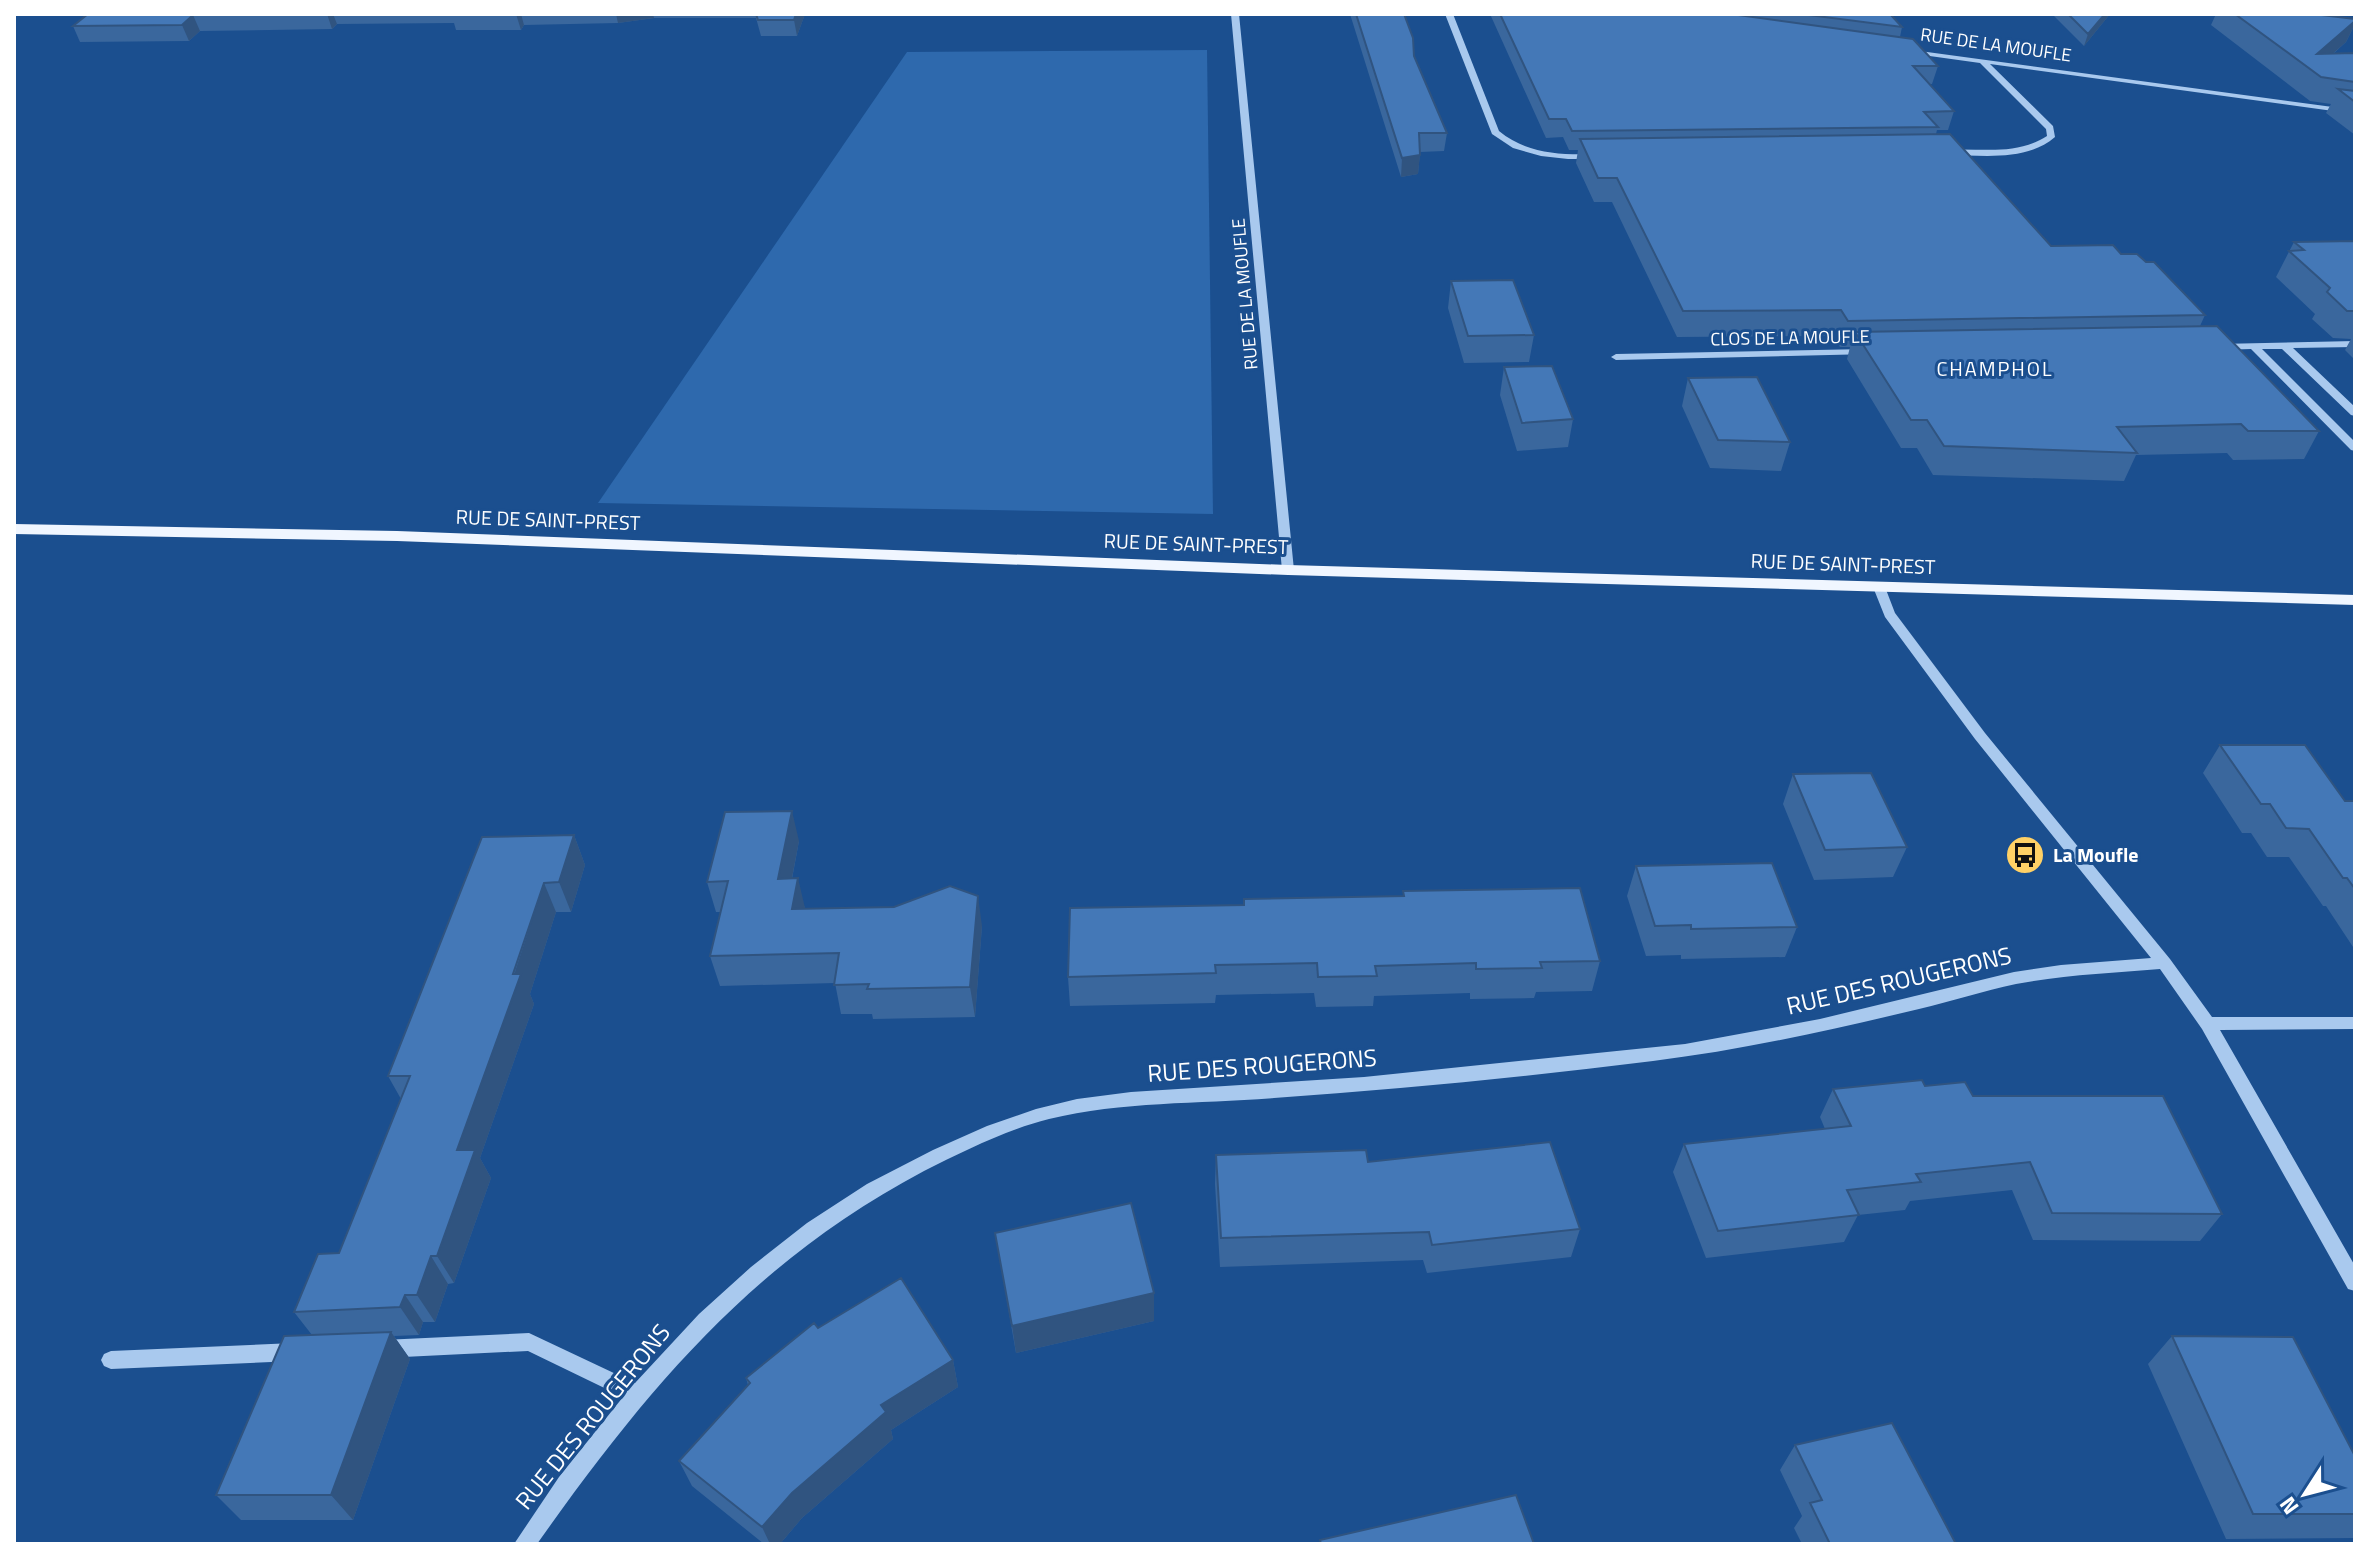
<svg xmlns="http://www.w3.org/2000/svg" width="2369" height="1558" font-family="'Titillium Web',sans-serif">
<rect width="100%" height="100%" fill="#1b4f8f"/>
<!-- green -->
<path fill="#2e69ad" d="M1207,50L1213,514L598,503L907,52Z"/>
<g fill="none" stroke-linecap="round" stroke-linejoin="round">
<!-- minor -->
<path fill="#a9c9ee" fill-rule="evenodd" d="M1231,14H1239L1294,570L1288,574L1282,570Z
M1445,14H1453L1499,131C1527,154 1560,155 1595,154L1599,157L1598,159H1568L1541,156L1513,148L1492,134Z
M1905,49L2355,110V114L1990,64L2053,126L2055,137C2026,162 1983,155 1947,155L1944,154V150C1980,147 2014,157 2047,136L2046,129L1980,63L1908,53L1904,51Z
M2355,341V347L2293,348L2355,407V416L2351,415L2282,349H2262L2355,442V451L2351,450L2251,349L2219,350L2214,347L2219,344Z
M1867,349L1872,352L1871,354L1616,360L1611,357L1616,354Z
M1879,583L1885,587L1895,613L1985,733L2170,959L2212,1017H2355V1029L2220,1030L2355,1266V1291L2348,1289L2202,1029L2160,969C2112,973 2063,975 2016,984C1983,991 1952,1001 1919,1009C1831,1030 1743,1050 1653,1061C1527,1077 1401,1089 1274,1098C1199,1104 1123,1101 1049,1119C1005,1130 964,1151 924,1171C752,1262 647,1389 537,1544H514L559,1477L623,1397L528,1351L383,1358L376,1355L373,1349L376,1343L383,1340L529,1333L635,1383L699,1314L751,1267L807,1223L867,1184L933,1150L987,1126L1036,1109L1077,1099L1131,1092L1364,1077L1685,1044L1820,1019L2014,972L2061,965L2151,958L1975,739L1885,617L1873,587Z
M294,1343L301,1346L304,1352L301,1358L294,1361L111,1369L104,1366L101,1360L104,1354L111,1351Z"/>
<!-- major -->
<path fill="#f0f6ff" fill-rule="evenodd" d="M14,524L397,531L1288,565L2355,595V605L1288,575L397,541L14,534Z"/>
</g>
<!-- wall -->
<path fill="#3a679d" d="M88,14H805L797,36H761L756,18H654L618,23L524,25L521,30H456L454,23L337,24L332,29L200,31L189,41L80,42L73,26Z
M1350,14H1404L1414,56L1447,133L1444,151L1420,152L1418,174L1401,177Z
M1490,14H1890L1902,27L1900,37L1938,66L1932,84H1929L1954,111L1948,130H1937L1936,134L2051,246L2121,254L2146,262L2205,315L2200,326L2319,431L2304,459L2233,460L2227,453L2136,455L2124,481L1933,475L1917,448H1901L1847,359L1850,347H1840L1833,336L1677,337L1612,202H1594L1576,163L1578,150H1569L1563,137L1546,138Z
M2052,14H2110L2084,46Z
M2216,14H2313L2355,19V24L2346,42L2333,54L2355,53V135L2326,113L2331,104L2310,101L2211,25Z
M2355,241V360L2345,350L2351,339L2333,338L2312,319L2315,314L2276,277L2294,242Z
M1451,281L1534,335L1529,362L1464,363L1448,308Z
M1504,367L1573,419L1568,447L1517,451L1500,395Z
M1688,378L1790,442L1781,471L1710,468L1682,406Z
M2220,745L2345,801H2355V950L2326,906H2323L2289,857H2267L2251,833H2242L2203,773Z
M1793,774L1907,847L1893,877L1814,880L1783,804Z
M574,835L585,865L571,912H556L530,994L534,1004L480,1158L491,1178L454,1283L448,1284L435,1322H423L419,1335L394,1336L410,1359L353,1520H241L216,1495L312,1335L294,1312L339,1253L401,1099L388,1076Z
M799,841L792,879L805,908L982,926L975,1017L873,1019L872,1014H841L835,983L720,986L710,956L720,912H716L707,882Z
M1636,866L1797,927L1785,957L1681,959V955L1646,956L1627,896Z
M1403,891L1600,961L1592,991L1536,992L1534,998L1470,999V993L1374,996L1373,1006L1316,1007L1314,993L1216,995L1215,1003L1070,1006L1068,977L1244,905L1403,896Z
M1925,1086L1973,1096L2222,1214L2200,1241L2033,1240L2012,1190L1910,1201L1905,1210L1858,1215L1844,1242L1706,1258L1673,1172L1684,1144L1825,1129L1820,1117L1833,1089Z
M1216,1155L1368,1162L1580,1229L1571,1257L1427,1273L1423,1260L1220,1267L1215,1184Z
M995,1233L1154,1293V1321L1016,1353Z
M818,1328L953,1360L958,1387L891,1430L893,1439L802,1518L780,1544H764L692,1486L679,1461L748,1385L746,1378Z
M2172,1336L2355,1514V1538L2226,1539L2148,1364Z
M1795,1445L1956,1544H1802L1794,1528L1802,1516L1780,1470Z"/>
<!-- shaded-wall -->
<path fill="#305480" d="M327,14H333L337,24L332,29Z
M516,14H521L524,25L521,30Z
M616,14H653L654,18L618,23Z
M796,14H805L797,36L794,20Z
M2105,14H2110L2084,46L2088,34Z
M193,15L200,31L189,41L182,25Z
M2355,21V24L2346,42L2313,71L2317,54Z
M1420,155L1418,174L1401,177L1402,158Z
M792,811L799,841L786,909L778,879Z
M574,835L585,865L571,912L559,882Z
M798,878L805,908L792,909Z
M544,883L556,912L530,994L534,1004L480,1158L491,1178L454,1283L437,1256L457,1150Z
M978,896L982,926L975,1017L970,987Z
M431,1256L448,1284L435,1322L417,1295Z
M1154,1293V1321L1016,1353L1012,1326Z
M405,1295L423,1322L419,1335L400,1307Z
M391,1332L410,1359L353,1520L331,1495Z
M953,1360L958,1387L891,1430L893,1439L802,1518L780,1544H770L762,1527L792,1493L881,1405Z"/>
<!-- building -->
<path fill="#4478b7" stroke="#305480" stroke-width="2" d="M88,14H234L193,15L182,25L73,26Z
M756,14H796L794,20H758Z
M1356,14H1404L1413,38L1414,56L1447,133H1419L1420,155L1402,158Z
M1500,14H1731L1913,39L1938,66H1913L1954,111L1924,112L1938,127L1572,131L1566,119H1549Z
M1801,14H1890L1902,27Z
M2068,14H2105L2088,34Z
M2235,14H2313L2355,19V21L2317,54L2355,53V82L2321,77Z
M2338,89L2355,91V102Z
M1950,134L2051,246L2113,245L2121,254H2137L2146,262H2154L2205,315L1848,321L1841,310L1683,311L1617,178H1598L1580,139Z
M2355,241V311H2347L2327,292L2330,288L2289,251L2304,250L2294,242Z
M1513,280L1534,335L1468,336L1451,281Z
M2217,326L2319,431H2248L2241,424L2117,427L2137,453L1944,446L1927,420H1911L1855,332Z
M1552,366L1573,419L1522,423L1504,367Z
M1757,377L1790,442L1718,440L1688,378Z
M2220,745H2305L2345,801H2355V889L2347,878H2343L2309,829L2286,828L2270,804H2261Z
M1871,773L1907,847L1825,850L1793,774Z
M792,811L778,879L798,878L792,909L894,907L950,886L978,896L970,987L867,989L869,984L834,985L839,953L710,956L728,881L707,882L725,812Z
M574,835L559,882L544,883L513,974H521L457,1150H475L437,1256H431L417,1295H405L400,1307L294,1312L318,1254L339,1253L410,1076H388L482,837Z
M1772,863L1797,927L1691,929V925L1655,926L1636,866Z
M1580,888L1600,961L1540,962L1542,968L1476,969V963L1375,966L1377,976L1318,977L1317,963L1215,965L1216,973L1068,977L1070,908L1244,905V899L1404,896L1403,891Z
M1922,1080L1925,1086L1965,1082L1973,1096H2163L2222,1214L2052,1213L2030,1162L1916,1174L1921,1182L1847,1190L1859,1215L1718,1231L1684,1144L1851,1126L1833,1089Z
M1550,1142L1580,1229L1432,1245L1429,1232L1221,1238L1216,1155L1366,1150L1368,1162Z
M1131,1203L1154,1293L1012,1326L995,1233Z
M901,1278L953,1360L881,1405L886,1412L792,1493L762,1527L679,1461L750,1383L746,1378L814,1323L818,1328Z
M391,1332L331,1495H216L284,1336Z
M2172,1336L2293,1337L2355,1456V1514H2253Z
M1892,1423L1956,1544H1830L1810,1503L1822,1500L1795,1445Z
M1516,1495L1534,1544H1321L1320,1540Z"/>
<!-- icons -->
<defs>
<g id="bus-disc" transform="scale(2)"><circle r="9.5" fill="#ffd166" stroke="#1b4f8f"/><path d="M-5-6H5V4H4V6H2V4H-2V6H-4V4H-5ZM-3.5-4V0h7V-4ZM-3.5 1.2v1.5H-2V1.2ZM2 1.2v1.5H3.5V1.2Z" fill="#111"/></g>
</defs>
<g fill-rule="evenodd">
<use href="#bus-disc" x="2025" y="855"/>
</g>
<g text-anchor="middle" stroke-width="6" stroke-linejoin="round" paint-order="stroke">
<!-- far-street labels -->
<g font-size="18" fill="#fff" stroke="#1b4f8f">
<text transform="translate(1996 45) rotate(8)" y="6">RUE DE LA MOUFLE</text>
<text transform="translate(1245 294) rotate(-95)" y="6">RUE DE LA MOUFLE</text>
<text transform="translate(1790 338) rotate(-1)" y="6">CLOS DE LA MOUFLE</text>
</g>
<!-- far-quarter labels -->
<g font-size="20" letter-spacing="2" fill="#fff" stroke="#1b4f8f">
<text x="1995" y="376">CHAMPHOL</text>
</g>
<!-- street labels -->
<g font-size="20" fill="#fff" stroke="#1b4f8f">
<text transform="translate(548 520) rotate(2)" y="7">RUE DE SAINT-PREST</text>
<text transform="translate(1196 544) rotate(2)" y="7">RUE DE SAINT-PREST</text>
<text transform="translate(1843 564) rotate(2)" y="7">RUE DE SAINT-PREST</text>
</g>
<!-- poi labels -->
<g font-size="20" font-weight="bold" fill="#fff" stroke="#1b4f8f" text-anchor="start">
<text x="2053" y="862">La Moufle</text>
</g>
<!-- near-street labels -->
<g font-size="24" fill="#fff" stroke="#1b4f8f">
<text transform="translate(1899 981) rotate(-13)" y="8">RUE DES ROUGERONS</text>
<text transform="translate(1262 1066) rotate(-4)" y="8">RUE DES ROUGERONS</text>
<text transform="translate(593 1417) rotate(-51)" y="8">RUE DES ROUGERONS</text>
</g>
</g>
<!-- border -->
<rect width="2369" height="1558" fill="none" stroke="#ffffff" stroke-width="32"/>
<!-- north arrow -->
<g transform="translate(2305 1494) rotate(234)" stroke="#1b4f8f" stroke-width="6" paint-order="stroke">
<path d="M0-6L14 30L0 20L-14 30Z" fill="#ffffff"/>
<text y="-12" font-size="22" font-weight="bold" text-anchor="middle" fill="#ffffff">N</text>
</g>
</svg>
